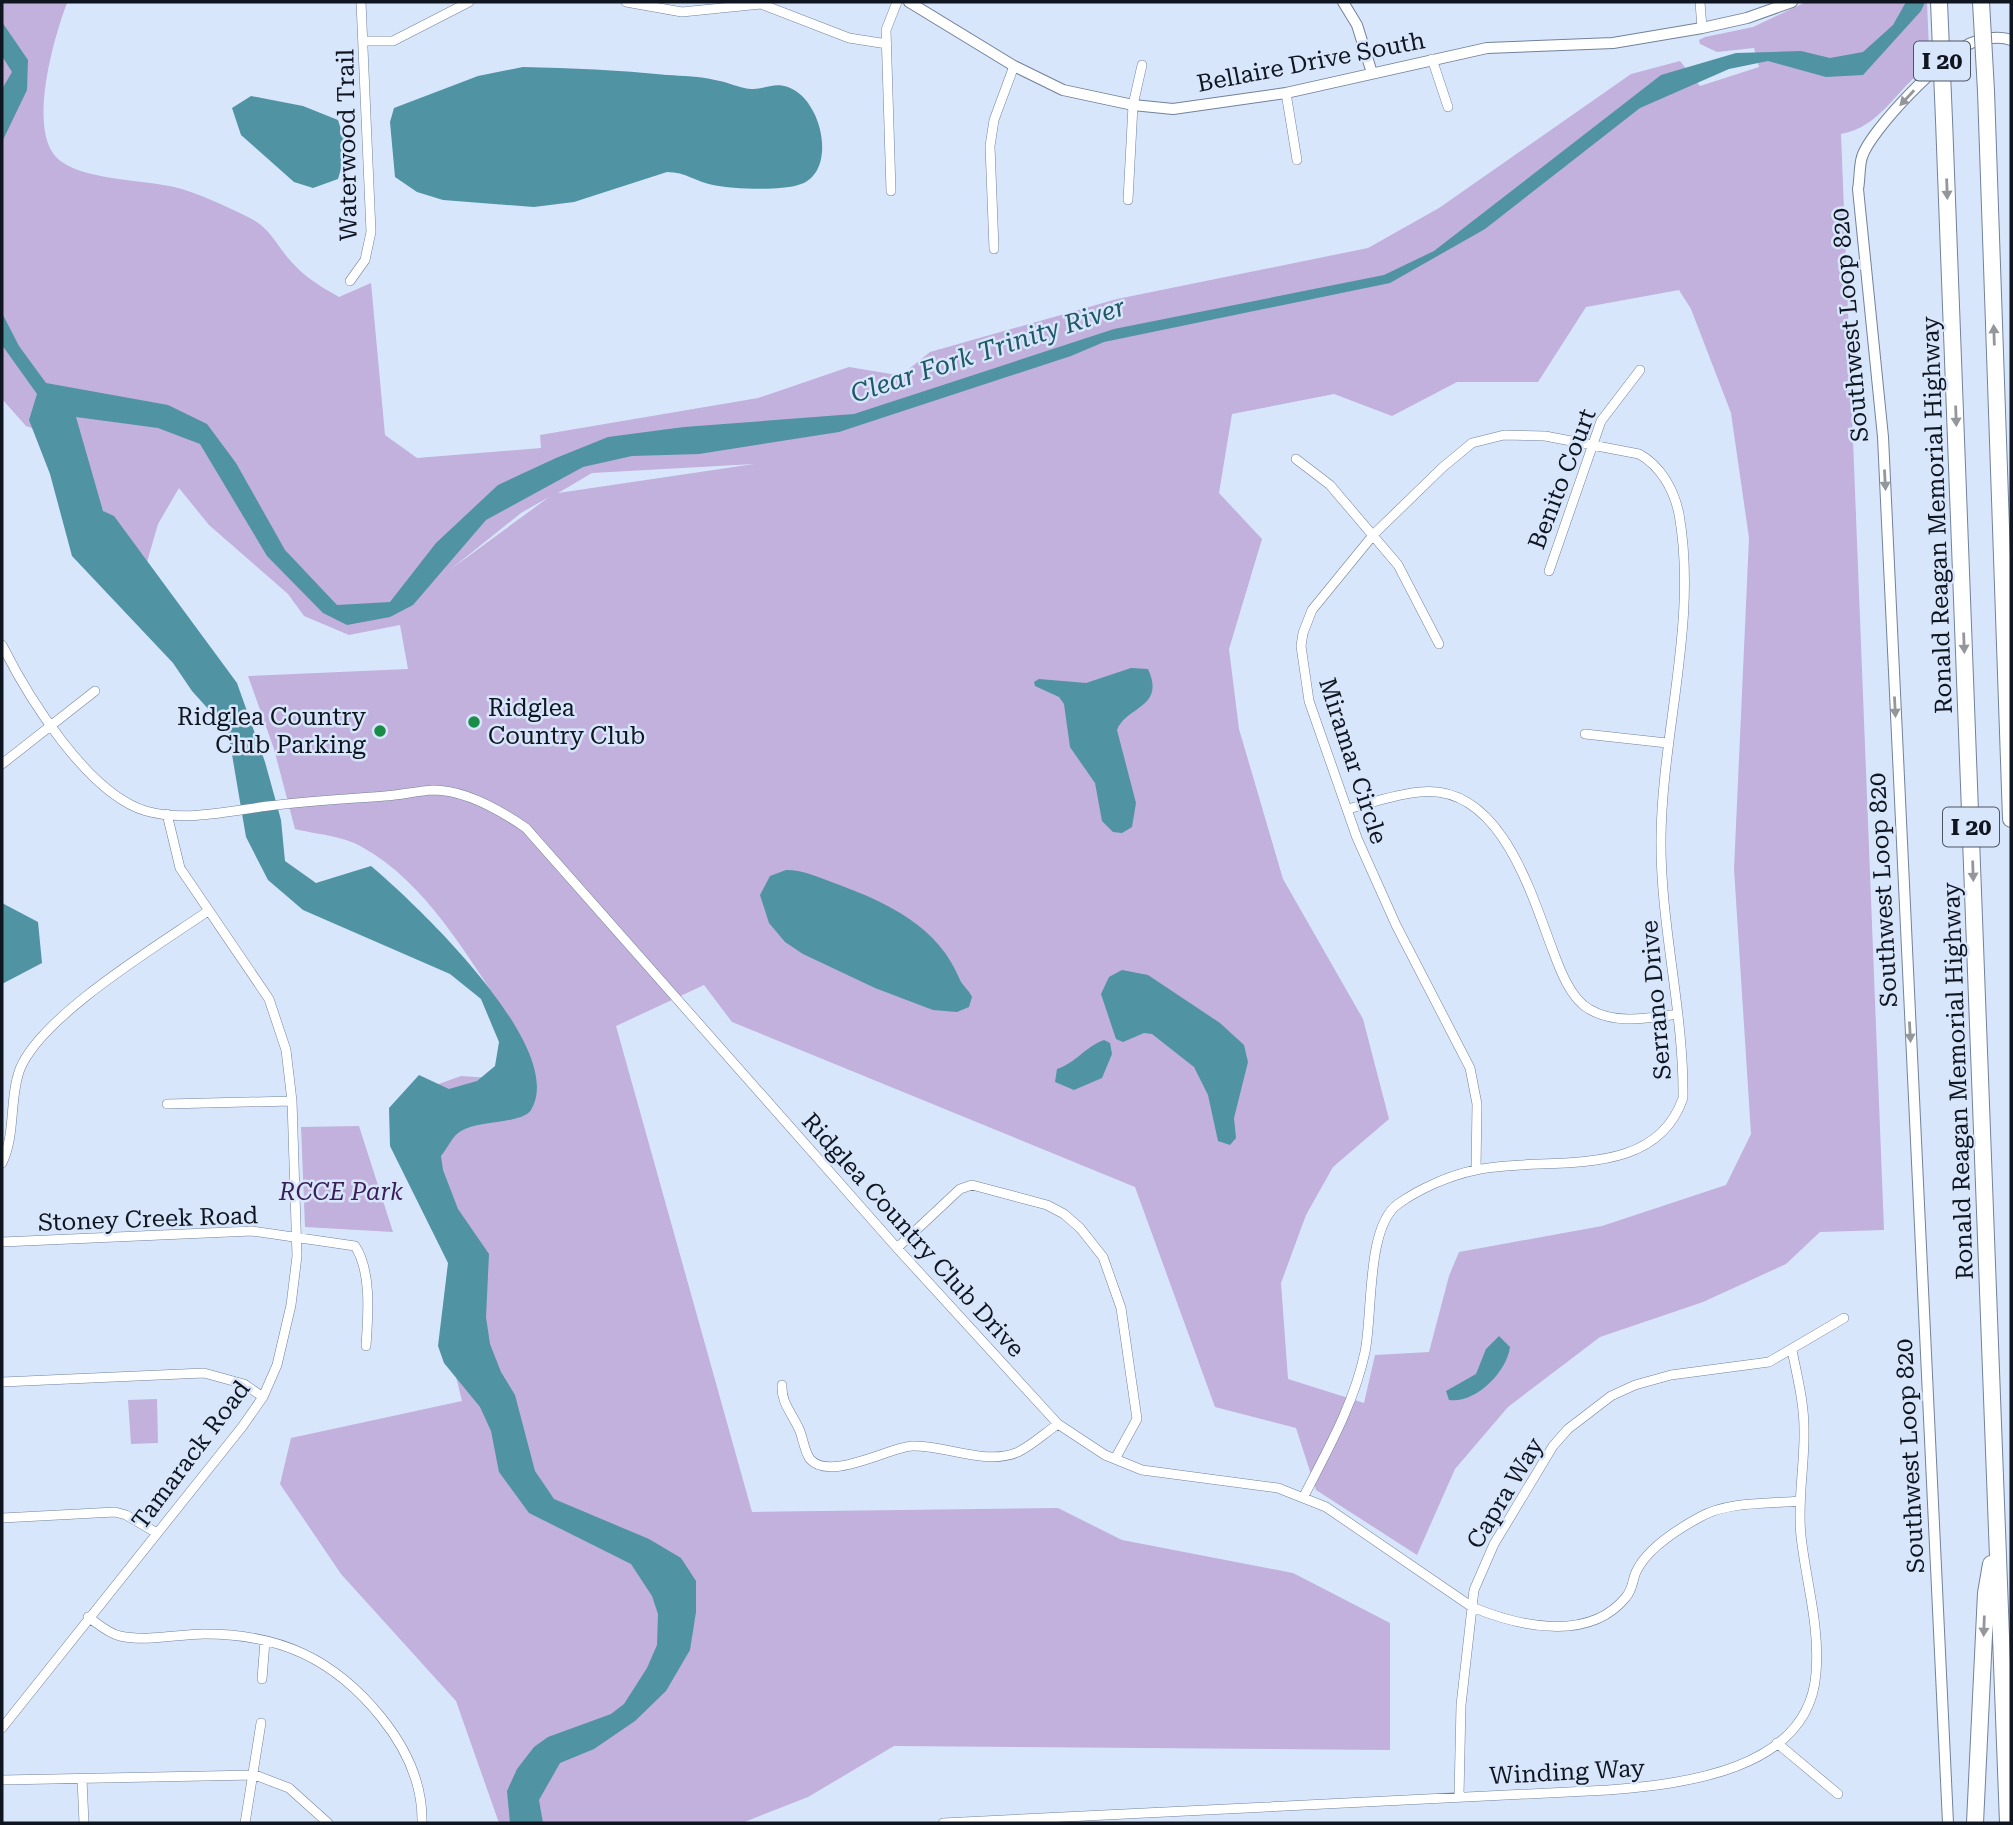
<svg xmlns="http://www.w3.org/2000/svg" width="2013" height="1825" font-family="'Roboto Serif',serif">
<rect width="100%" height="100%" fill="#d8e6fc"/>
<!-- green -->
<path fill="#c1b1dc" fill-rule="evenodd" d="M2,2L67,3C54,37 28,127 56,157C77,180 145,180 174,187C199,193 225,206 248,217C269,227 274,241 288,258C302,275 319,286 339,297L371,283L385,435L417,458L541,448L540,435L758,398L849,367L891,374L904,373L930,352L1117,299L1368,248L1439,208L1631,74L1680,61L1700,86L1759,67L1754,48L1717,52L1700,44L1699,40L1705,37L1753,27L1806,2H1927L1929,49L1926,68C1895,90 1881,127 1841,134L1884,1230L1820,1232L1786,1264L1703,1302L1600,1337L1508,1407L1455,1469L1417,1555L1316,1490L1296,1428L1215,1407L1135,1187L732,1022L704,985L616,1026L752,1512L1058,1508L1122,1540L1293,1573L1390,1623V1750L894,1746L808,1797L742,1823H499L456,1701L341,1574L280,1484L291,1438L462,1401L443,1324L453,1315L443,1188L422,1090L461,1076L491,1078L512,1022C470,962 429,884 362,847C344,836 315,834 295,829L274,749L248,676L408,669L400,625L349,635L304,616L288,594L209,525L179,488L158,524L147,562L142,554L120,549L73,442L26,426L2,399ZM1679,290L1691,309L1731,413L1749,538L1734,869L1751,1134L1726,1185L1602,1226L1459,1252L1449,1276L1429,1352L1375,1355L1364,1403L1288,1379L1281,1283L1306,1215L1333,1167L1389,1119L1363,1019L1283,879L1239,729L1229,649L1262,539L1219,493L1232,414L1334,394L1392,416L1457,382H1538L1586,307ZM754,464L558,493L592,473ZM549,497L451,569L521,513Z
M359,1126L393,1232L305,1227L301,1127Z
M157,1399L158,1443L131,1444L128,1400Z"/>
<!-- water -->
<path fill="#5093a3" d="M1906,2H1925L1921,11L1863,75L1826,77L1768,61L1729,69L1640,108L1485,229L1390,283L1104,342L1071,356L839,432L699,454L632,456L583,467L486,520L413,605L390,617L347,625L323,613L267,556L200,444L158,428L76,417L103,511L114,516L237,683L265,762L281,820L285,861L316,883L371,866C414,902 569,1048 531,1110C522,1124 478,1120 461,1131C453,1135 447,1149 441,1156L443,1170L458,1209L489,1254L486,1317L490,1344L501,1372L515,1395L535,1471L554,1499L649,1539L681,1558L696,1581V1612L690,1650L666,1691L635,1721L594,1749L560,1763L539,1800L543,1823H510L507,1791L517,1769L534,1747L548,1737L611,1714L624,1704L647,1668L657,1645L658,1614L652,1596L631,1564L529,1513L499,1472L491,1431L480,1407L444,1363L438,1346L448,1263L390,1146L389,1108L419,1075L449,1089L477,1081L495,1066L499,1042L481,999L450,974L303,910L268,880L246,837L228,731L192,691L173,663L72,556L50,474L29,420L37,394L2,345V313L19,346L46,383L168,405L207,424L236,463L285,550L337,605L390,602L436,543L498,485L556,458L608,437L684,427L854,414L1114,329L1384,275L1434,251L1661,75L1736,53L1801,51L1830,58L1863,52L1893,25Z
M2,22L28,60L27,90L2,142V89L12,72L2,56Z
M523,67C571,68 619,70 667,75C683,76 700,76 715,80C728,82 739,88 751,89C764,90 773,82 788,87C824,100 838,175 798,185C779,191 732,189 713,185C696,182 686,172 667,172L574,202L534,207L443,200L417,192L395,177L390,122L394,108L478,76Z
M251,96L303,106L338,120L347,148L338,179L313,188L294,182L241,135L232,108Z
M1131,668L1148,669C1166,708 1126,706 1117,730L1136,803L1132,827L1122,833L1113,832L1102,821L1095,783L1070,747L1064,704L1059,697L1035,686L1034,682L1039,679L1086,683Z
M786,870C804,870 820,878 837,884C888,903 939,927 960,980C963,986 969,990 972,997L969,1007L957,1012L933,1010L875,988L803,954L785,942L769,923L760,895L770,876Z
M2,903L38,922L42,963L2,984Z
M1122,970L1148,975L1220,1023L1244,1045L1248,1062L1234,1118L1236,1138L1230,1145L1218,1141L1208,1095L1194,1067L1152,1034L1144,1033L1123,1042L1116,1039L1101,994L1109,977Z
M1104,1040L1110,1043L1112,1054L1102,1078L1074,1090L1055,1082L1057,1069C1076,1063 1086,1046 1104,1040Z
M1499,1336L1510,1347C1507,1372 1475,1404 1449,1400L1446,1391L1476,1374L1486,1349Z"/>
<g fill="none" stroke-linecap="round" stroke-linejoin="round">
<!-- minor casing -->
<g stroke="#72829a" stroke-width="10">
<path id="minor" d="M626,2L682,12L761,4L849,38L887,44
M1700,2L1702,28
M364,41H393L469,2
M1432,59L1448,107
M1286,93L1297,160
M891,191L886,30L897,2
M1128,200L1133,105L1142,65
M994,249L990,146L994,120L1014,66
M350,281L365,260L371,232L361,2
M1296,459L1330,485L1398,565L1439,644
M1549,571L1601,421L1640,370
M2,645C28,697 88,794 146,811C185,822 230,811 268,806C307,801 346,799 385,796C401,795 417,791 433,790C465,790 500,810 526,828L897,1248L1058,1424L1105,1455L1142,1470L1278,1488L1326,1507L1472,1607C1518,1626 1589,1643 1626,1597C1633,1589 1632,1581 1636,1572C1647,1548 1678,1529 1700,1517C1728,1501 1769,1504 1800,1501
M1585,734L1667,743
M2,764L95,691
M1348,809C1371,803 1396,794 1420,792C1500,783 1531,893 1553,951C1560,970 1571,999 1589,1009C1616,1025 1649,1018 1678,1014
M167,1104L292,1101
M2,1163C16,1134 9,1098 20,1069C42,1015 159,945 208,911
M2,1242L252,1231L355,1246C372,1272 368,1316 366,1346
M897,1248L960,1189L972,1185L1047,1205L1064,1214L1080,1228L1103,1257L1121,1308L1137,1419L1115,1459
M2,1382L204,1373L244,1384L263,1397
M782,1385C781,1403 792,1413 799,1429C803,1437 804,1451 810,1459C829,1482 890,1447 912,1446C946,1445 986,1466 1018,1452C1032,1445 1045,1433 1058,1424
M1303,1498C1327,1451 1354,1404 1365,1352C1373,1313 1366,1227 1398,1204C1419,1189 1450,1175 1476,1170C1545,1155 1654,1183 1683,1098C1684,1011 1660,925 1661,838C1662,731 1698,621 1679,514C1674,490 1661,466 1639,454L1545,436L1504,435L1472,443L1443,467L1374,534L1312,610L1303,633L1301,646L1309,701L1357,838L1396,925L1470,1068L1477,1104L1476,1170
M2,1518L115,1512L126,1515L157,1533
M88,1617C97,1623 109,1634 120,1636C147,1642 178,1634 205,1634C280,1634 334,1659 381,1717C406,1748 423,1782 422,1823
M262,1679L265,1641
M2,1728L242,1427L263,1397L277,1365L291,1305L297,1256L292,1101L286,1050L269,999L180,868L167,814
M1777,1743L1838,1794
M82,1779L84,1823
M2,1780L255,1775L289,1788L328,1823
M1459,1796L1461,1705L1474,1590L1494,1544L1553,1446L1568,1429L1611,1396L1635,1385L1671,1375L1769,1362L1844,1318
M245,1823L261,1723
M943,1823L1608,1790C1682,1784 1809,1771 1816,1673C1820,1626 1806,1582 1801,1536C1797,1500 1805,1465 1804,1429C1804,1402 1797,1376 1792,1350"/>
</g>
<!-- tertiary casing -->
<g stroke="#72829a" stroke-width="12">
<path id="tertiary" d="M909,2L1014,66L1063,90L1133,105L1173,109L1286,93L1487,48L1613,43L1702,28L1747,18L1792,2
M1343,2L1357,25L1372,73
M1948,1823L1883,437L1858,189C1860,179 1859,166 1862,157C1870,130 1948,50 1974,42C1985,38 2001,36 2011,40"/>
</g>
<!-- motorway casing -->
<g stroke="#72829a" stroke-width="18">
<path id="motorway" d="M1986,91L2011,819
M1944,120L2008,1823
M1975,1823L1986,1593L1991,1564"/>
</g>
<!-- minor -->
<use href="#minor" stroke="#fff" stroke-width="9"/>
<!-- tertiary -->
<use href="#tertiary" stroke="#fff" stroke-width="10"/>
<!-- motorway -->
<use href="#motorway" stroke="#fff" stroke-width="16"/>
<!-- motorway-bridge casing -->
<g stroke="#72829a" stroke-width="18" stroke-linecap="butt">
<path id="motorway-bridge" d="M1939,2L1944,120
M1981,2L1986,91"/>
</g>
<!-- motorway-bridge -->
<use href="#motorway-bridge" stroke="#fff" stroke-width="16"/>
</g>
<!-- one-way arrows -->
<defs><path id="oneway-solid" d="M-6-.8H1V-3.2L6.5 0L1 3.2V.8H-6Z" transform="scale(1.75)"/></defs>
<g fill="#93969b">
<use href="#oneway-solid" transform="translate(1907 98) rotate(133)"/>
<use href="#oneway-solid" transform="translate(1947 189) rotate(88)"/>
<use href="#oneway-solid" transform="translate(1994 335) rotate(-92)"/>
<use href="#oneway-solid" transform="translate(1956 416) rotate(88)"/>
<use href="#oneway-solid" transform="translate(1885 480) rotate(87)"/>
<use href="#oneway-solid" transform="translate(1964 643) rotate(88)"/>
<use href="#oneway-solid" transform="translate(1895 707) rotate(87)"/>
<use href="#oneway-solid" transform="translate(1973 871) rotate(88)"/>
<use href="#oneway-solid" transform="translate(1910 1032) rotate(87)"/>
<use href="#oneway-solid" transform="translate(1984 1626) rotate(92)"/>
</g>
<!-- markers -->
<g fill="#198d47" stroke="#d8e6fc" stroke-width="2.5">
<circle cx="474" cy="722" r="7"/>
<circle cx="380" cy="731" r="7"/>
</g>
<g text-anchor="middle" stroke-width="5" stroke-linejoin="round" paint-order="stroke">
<!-- shield labels -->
<g fill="#d8e6fc" stroke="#4c5462" stroke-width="2">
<rect x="1914" y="41.5" width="56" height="39" rx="5"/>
<rect x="1943" y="807.5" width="56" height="39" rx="5"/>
</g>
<g font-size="23" font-weight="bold" fill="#101620">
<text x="1942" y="69">I 20</text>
<text x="1971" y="835">I 20</text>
</g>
<!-- street labels -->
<g font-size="24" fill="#101620" stroke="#d8e6fc">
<text transform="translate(1311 62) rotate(-11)" y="8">Bellaire Drive South</text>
<text transform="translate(347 145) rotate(-91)" y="8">Waterwood Trail</text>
<text transform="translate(1850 325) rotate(-95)" y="8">Southwest Loop 820</text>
<text transform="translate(1562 479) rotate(-69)" y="8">Benito Court</text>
<text transform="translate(1937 515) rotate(-92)" y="8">Ronald Reagan Memorial Highway</text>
<text transform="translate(1353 761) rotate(72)" y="8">Miramar Circle</text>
<text transform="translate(1883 890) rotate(-93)" y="8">Southwest Loop 820</text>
<text transform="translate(1656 1000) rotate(-95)" y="8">Serrano Drive</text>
<text transform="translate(1958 1081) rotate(-92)" y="8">Ronald Reagan Memorial Highway</text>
<text transform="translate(148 1219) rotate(-2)" y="8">Stoney Creek Road</text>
<text transform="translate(913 1235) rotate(48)" y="8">Ridglea Country Club Drive</text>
<text transform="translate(191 1455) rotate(-53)" y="8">Tamarack Road</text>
<text transform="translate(1910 1456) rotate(-93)" y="8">Southwest Loop 820</text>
<text transform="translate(1505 1493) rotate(-59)" y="8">Capra Way</text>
<text transform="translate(1567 1772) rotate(-3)" y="8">Winding Way</text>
</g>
<!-- poi labels -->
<g font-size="24" fill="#101620" stroke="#d8e6fc" text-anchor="start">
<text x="488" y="716">Ridglea<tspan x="488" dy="28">Country Club</tspan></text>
<text x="366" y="725" text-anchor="end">Ridglea Country<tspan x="366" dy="28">Club Parking</tspan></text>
</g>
<!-- park labels -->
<g font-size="24" font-style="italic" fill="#391e59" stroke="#d8e6fc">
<text x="341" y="1200">RCCE Park</text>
</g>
<!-- water labels -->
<g font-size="26" font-style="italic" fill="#205865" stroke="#d8e6fc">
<text transform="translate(988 350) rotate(-18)" y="9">Clear Fork Trinity River</text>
</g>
</g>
<!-- border -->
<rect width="2013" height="1825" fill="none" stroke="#101620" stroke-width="7"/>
</svg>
